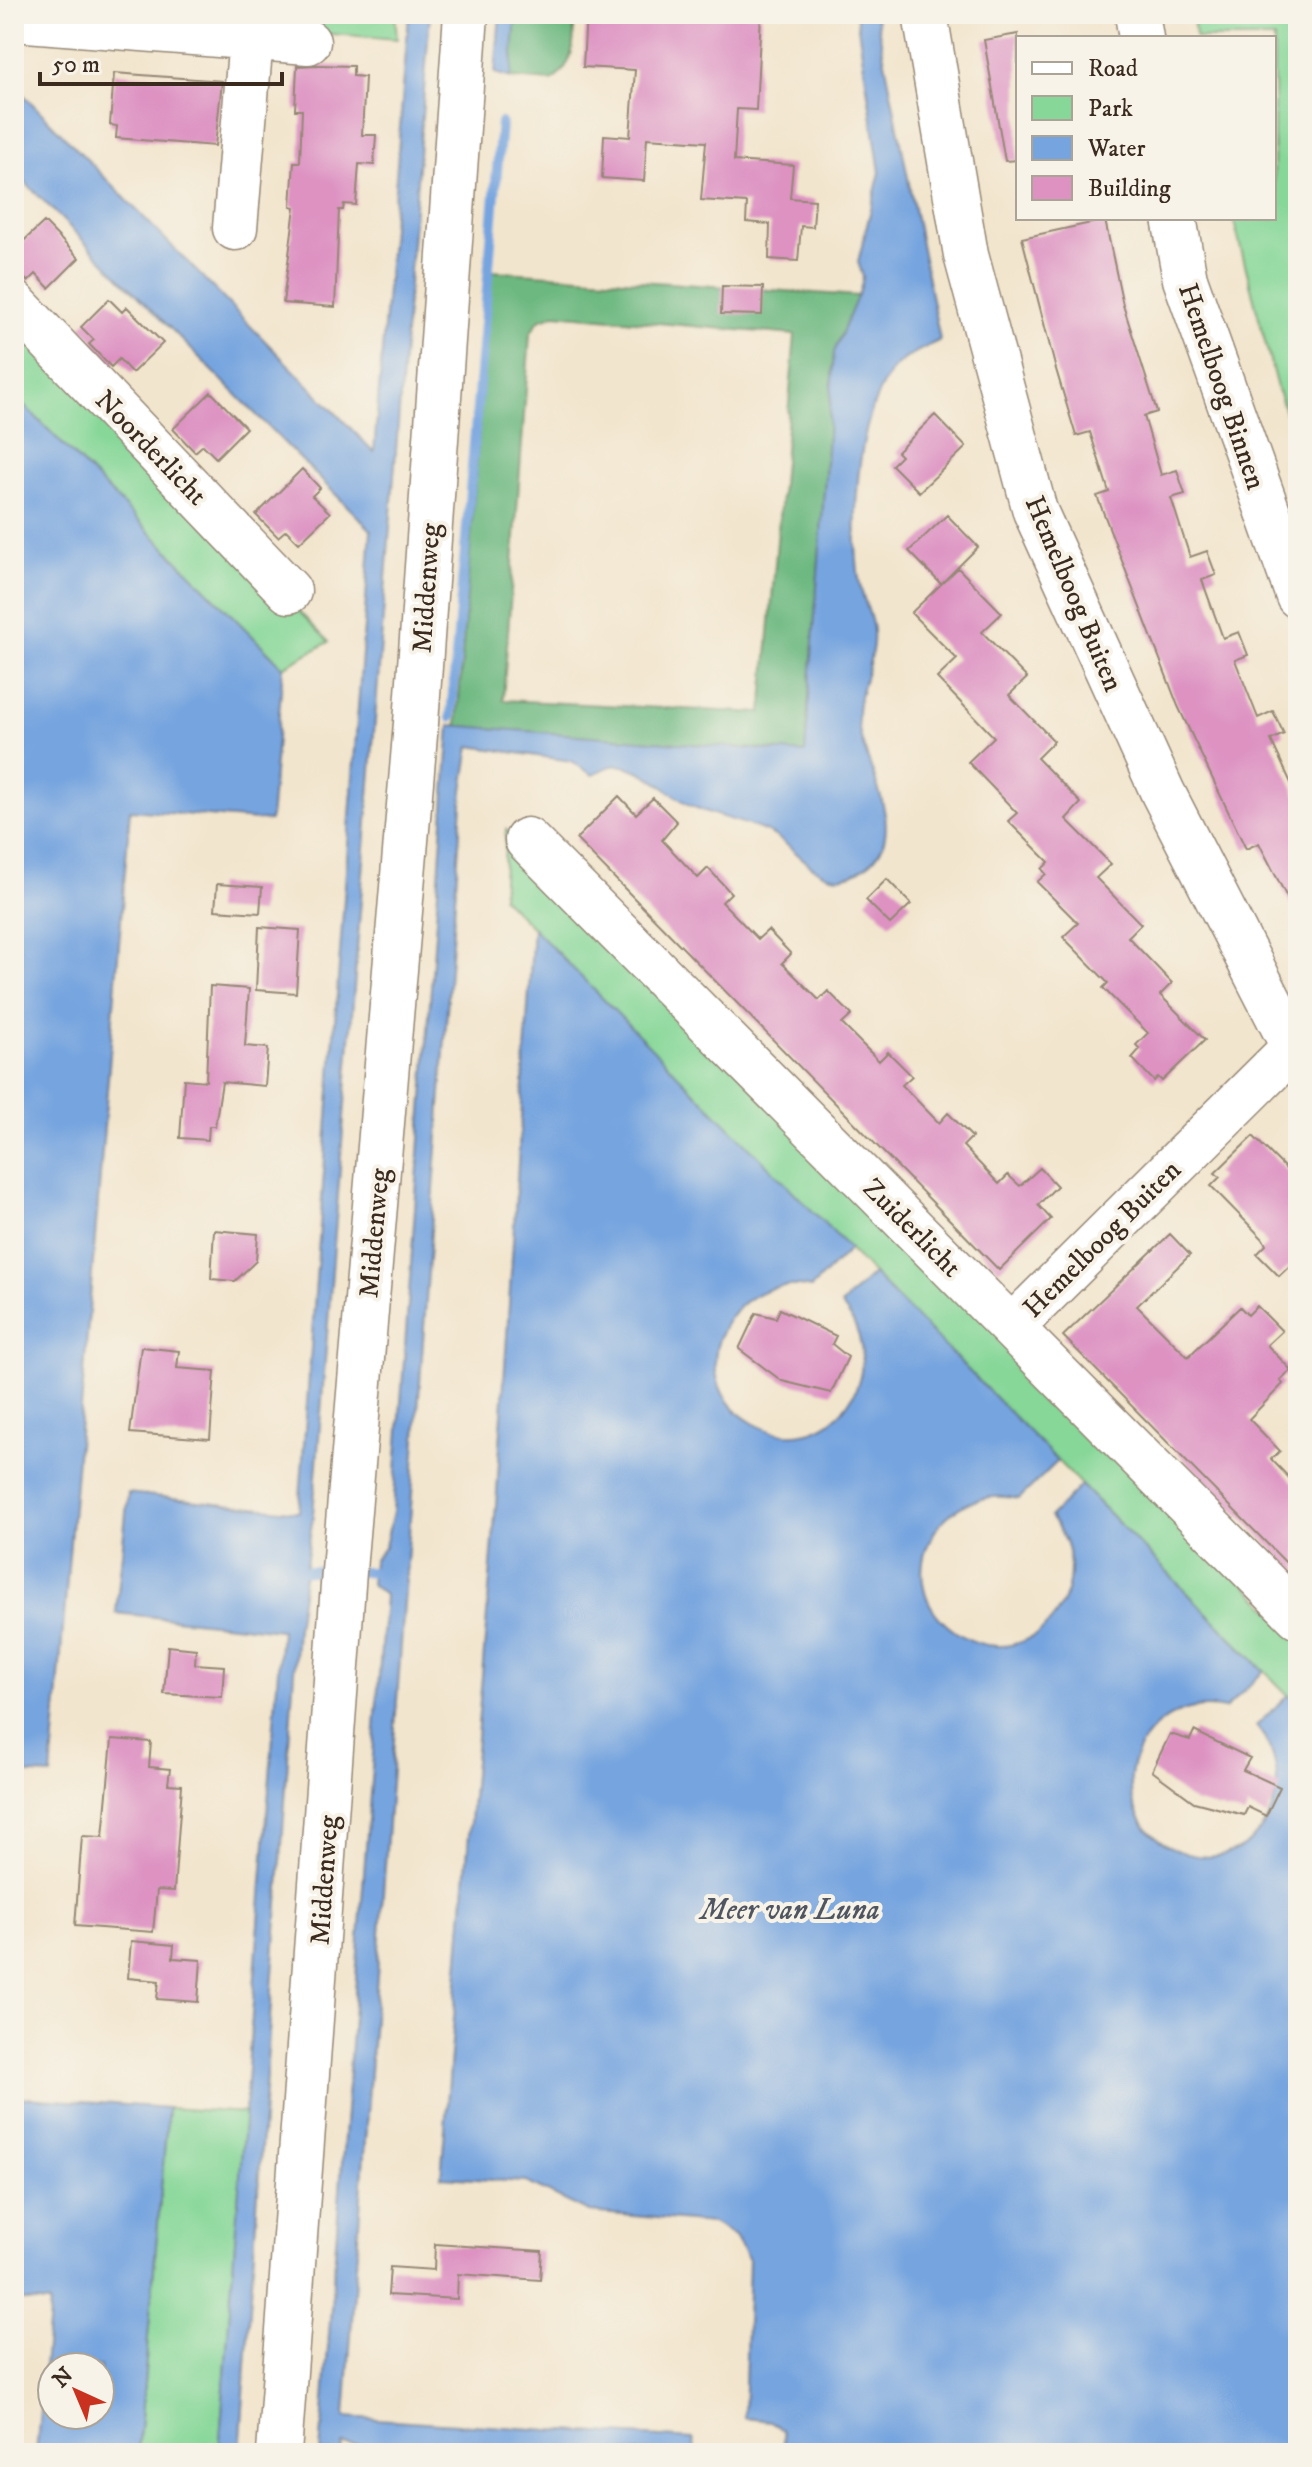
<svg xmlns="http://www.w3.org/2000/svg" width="1312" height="2467" font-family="'IM FELL DW Pica',serif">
<rect width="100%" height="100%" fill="#f7f3e8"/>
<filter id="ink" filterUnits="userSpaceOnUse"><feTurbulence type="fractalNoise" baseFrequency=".0125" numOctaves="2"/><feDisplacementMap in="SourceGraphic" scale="16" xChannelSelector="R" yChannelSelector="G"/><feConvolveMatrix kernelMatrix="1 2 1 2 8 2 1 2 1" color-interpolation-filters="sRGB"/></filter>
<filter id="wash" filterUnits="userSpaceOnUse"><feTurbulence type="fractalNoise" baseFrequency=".006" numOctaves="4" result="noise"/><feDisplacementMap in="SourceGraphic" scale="32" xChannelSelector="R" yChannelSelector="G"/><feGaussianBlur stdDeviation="1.8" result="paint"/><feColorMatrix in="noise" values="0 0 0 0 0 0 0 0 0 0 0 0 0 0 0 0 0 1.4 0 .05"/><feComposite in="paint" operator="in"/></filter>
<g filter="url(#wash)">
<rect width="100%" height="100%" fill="#f2e5cd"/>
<!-- green -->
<path fill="#86d798" stroke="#60805b" stroke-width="2" d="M66,14H395L397,39Z
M1192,14H1298V448L1277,388L1233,218H1274V38H1196Z
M14,321L329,642L283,667L14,395Z
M506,829L1298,1638V1705L502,897Z
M168,2108L245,2113L219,2453H138Z"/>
<!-- forest -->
<path fill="#6cb880" stroke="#54714f" stroke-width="2" fill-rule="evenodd" d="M516,14H574C574,42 576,63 552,81L511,78Z
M491,271L858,296L834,353L805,753L457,726ZM555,314L795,335L762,713L503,700L530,334L539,320Z"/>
<!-- water -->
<path fill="#76a4df" stroke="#58677e" stroke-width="2" fill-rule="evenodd" d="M409,14H430L313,1515L297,1628L240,2453H219L281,1630L116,1613L128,1493L299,1512L371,530L14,171V85L374,452Z
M500,14H516L511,78L495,73Z
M856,14L876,16L940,340C923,349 902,357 890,373C856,420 850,528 860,585C863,600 872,615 873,631C876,661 856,689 858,720C860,763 914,832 866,866C825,897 804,853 773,835C747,821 715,818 688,804C667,792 651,773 627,767C613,763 604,768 593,775L571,761L470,746L463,790L345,2417L693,2439L696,2453L486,2451L342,2444L341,2453H320L385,1596L371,1584L373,1561L385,1546L393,1512L450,725L805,753L834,352L860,290L863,277L858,262L880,172Z
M14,395L283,667L270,821L130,810L51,1775L14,1773Z
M533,928L850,1249L811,1288C726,1269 677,1380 753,1423C829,1467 898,1370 841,1305L873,1274L1058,1461L1019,1499C934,1480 884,1588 959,1634C1034,1680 1106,1583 1050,1517L1081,1485L1264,1671L1225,1709C1140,1691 1093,1803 1169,1846C1246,1889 1312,1792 1256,1726L1288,1695L1298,1705V2453H784L783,2431L771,2421L744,2418L749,2260L735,2236L712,2223L589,2212L526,2182L441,2177L497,1492Z
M14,2097L168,2108L138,2453H36L50,2303L14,2300ZM52,2367H100V2415H52Z"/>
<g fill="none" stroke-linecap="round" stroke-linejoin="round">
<!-- stream -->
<path stroke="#76a4df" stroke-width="10" d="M451,717L501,123
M306,1571H332
M352,1572H372"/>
</g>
<g id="blocks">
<!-- building -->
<path fill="#dd92c2" d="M586,14H761L756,110L737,109L734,161L793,165L790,198L815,200L813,227L801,226L798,261L769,259L770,224L746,222L747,203L701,200L706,142L647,138L644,181L602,178L604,135L630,137L635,70L583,67Z
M1018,34V160L1005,161L984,40Z
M317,65L353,66V76L365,77L362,135H376L374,165L359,164L356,205L344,204L343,210H339L335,307L283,303L295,207L291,206L294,162H300L302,110H295L297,66Z
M114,73L222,81L215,146L116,138L117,126L110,125Z
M1105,220L1123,305L1157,412L1144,416L1161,475L1177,470L1185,494L1171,498L1190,557L1207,551L1216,575L1202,580L1223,638L1239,632L1248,655L1235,660L1258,718L1273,711L1284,734L1271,740L1298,798V919L1259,843L1246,849L1178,706L1097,496L1109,492L1090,432L1076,436L1055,366L1022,238Z
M44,222L79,258L49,288L36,274L28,282L14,267V250Z
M722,286L763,287L762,315L721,314Z
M109,299L122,312L127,307L163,343L132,373L119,359L111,367L89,344L94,340L81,327Z
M211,392L246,428L216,458L203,445L195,452L173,429Z
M935,415L966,447L919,492L892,465L901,456L897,452Z
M302,469L320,488L312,496L330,513L299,543L286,530L278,537L256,515Z
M947,515L978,547L941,584L909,551Z
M958,568L1002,613L982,632L1027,678L1009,695L1054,741L1037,758L1081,803L1066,819L1111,864L1096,878L1141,924L1128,937L1172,983L1160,995L1205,1040L1162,1081L1158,1077L1154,1081L1132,1058L1140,1049L1136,1045L1148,1033L1103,988L1108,983L1063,937L1078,923L1037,882L1046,874L1042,869L1049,862L1008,821L1017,813L968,762L994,737L937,678L957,659L911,613Z
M619,796L636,814L653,798L677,822L662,840L698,878L708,868L731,893L722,902L758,939L768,930L791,954L782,963L819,1000L828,991L852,1015L842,1024L879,1061L888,1052L912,1076L902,1085L939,1123L948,1113L972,1137L963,1146L999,1184L1008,1175L1020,1186L1040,1168L1057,1186L1038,1205L1051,1219L999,1270L576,839Z
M887,879L911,904L890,924L866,900Z
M217,884L262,887L260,913L215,910Z
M259,927L300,930L296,993L256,990Z
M210,986L249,989L245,1046L268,1048L265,1086L222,1082L215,1126H209L208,1140L180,1138L184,1079L206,1081Z
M1253,1136L1298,1181V1258L1279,1276L1257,1254L1266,1245L1263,1239L1211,1186L1220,1177L1215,1173Z
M214,1230L258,1234L256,1261L235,1281L211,1279Z
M1170,1234L1190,1255L1137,1306L1188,1357L1240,1307L1248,1315L1257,1306L1282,1331L1267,1345L1291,1370L1280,1380L1283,1384L1249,1419L1280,1451L1271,1459L1298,1487V1575L1063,1336Z
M780,1309L836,1336L832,1344L848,1357L831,1393L782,1381L739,1349L756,1313L776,1318Z
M141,1347L179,1351L177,1368L215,1371L210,1439L130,1433Z
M168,1646L196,1649L195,1664L224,1666L222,1697L164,1694Z
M1194,1731L1250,1758L1243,1770L1280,1787L1266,1816L1248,1807L1244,1815L1194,1802L1152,1771L1170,1734L1190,1740Z
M112,1739L151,1742L149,1767L170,1769L168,1784L182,1785L174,1891L157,1890L153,1932L75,1926L82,1836L103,1837Z
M131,1941L174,1945L173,1958L201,1960L198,2002L157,1999L159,1981L128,1978Z
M435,2244L542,2251L540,2280L458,2274L457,2299L388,2295L390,2267L434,2270Z"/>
</g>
</g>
<g filter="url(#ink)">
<use href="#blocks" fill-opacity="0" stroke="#968876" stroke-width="2"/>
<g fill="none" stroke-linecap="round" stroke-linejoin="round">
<!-- minor casing -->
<g stroke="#968876" stroke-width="47">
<path id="minor" d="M925,14L966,255L1035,511L1163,793L1298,1056
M1137,14L1141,38
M14,19L308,42
M1174,218L1185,279L1298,596
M235,228L251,38
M14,303L289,591
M527,840L1298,1616
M1013,1326L1298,1043
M279,2453L345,1558L416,723L466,14"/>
</g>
<!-- minor -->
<use href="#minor" stroke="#fff" stroke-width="44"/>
</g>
</g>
<g text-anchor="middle" stroke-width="8" stroke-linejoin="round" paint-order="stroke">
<!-- street labels -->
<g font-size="28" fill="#3b2a1e" stroke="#f7f3e8">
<text transform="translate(1223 386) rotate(71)" y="10">Hemelboog Binnen</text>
<text transform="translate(152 447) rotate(46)" y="10">Noorderlicht</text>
<text transform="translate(425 588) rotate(-86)" y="10">Middenweg</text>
<text transform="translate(1075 593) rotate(67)" y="10">Hemelboog Buiten</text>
<text transform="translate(913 1227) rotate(45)" y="10">Zuiderlicht</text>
<text transform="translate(373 1233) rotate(-85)" y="10">Middenweg</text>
<text transform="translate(1101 1238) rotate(-45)" y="10">Hemelboog Buiten</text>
<text transform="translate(323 1880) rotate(-86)" y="10">Middenweg</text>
</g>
<!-- water labels -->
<g font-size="30" font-style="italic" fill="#505562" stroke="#f7f3e8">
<text x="790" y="1919">Meer van Luna</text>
</g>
</g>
<!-- margin -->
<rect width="1312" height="2467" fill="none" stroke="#f7f3e8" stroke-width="48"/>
<!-- legend -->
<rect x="1016" y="36" width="260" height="184" fill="#f7f3e8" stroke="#aca397" stroke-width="2"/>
<rect x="1032" y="62" width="40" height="12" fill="#ffffff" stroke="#aca397" stroke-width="2"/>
<text x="1088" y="76" font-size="24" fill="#3b2a1e">Road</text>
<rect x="1032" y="96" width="40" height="24" fill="#86d798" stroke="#aca397" stroke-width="2"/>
<text x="1088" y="116" font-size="24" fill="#3b2a1e">Park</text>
<rect x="1032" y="136" width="40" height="24" fill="#76a4df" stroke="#aca397" stroke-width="2"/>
<text x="1088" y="156" font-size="24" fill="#3b2a1e">Water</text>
<rect x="1032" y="176" width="40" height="24" fill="#dd92c2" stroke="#aca397" stroke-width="2"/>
<text x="1088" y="196" font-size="24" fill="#3b2a1e">Building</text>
<!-- north arrow -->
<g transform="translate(76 2391) rotate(316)"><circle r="38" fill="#f7f3e8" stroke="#aca397" stroke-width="2"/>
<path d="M0-6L14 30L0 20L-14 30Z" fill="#c8321e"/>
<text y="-12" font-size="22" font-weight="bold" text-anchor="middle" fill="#3b2a1e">N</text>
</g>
<!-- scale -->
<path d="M40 72v12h242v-12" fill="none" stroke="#3b2a1e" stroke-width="4"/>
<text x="52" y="72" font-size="24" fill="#3b2a1e" stroke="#f7f3e8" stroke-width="6" paint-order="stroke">50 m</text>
</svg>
